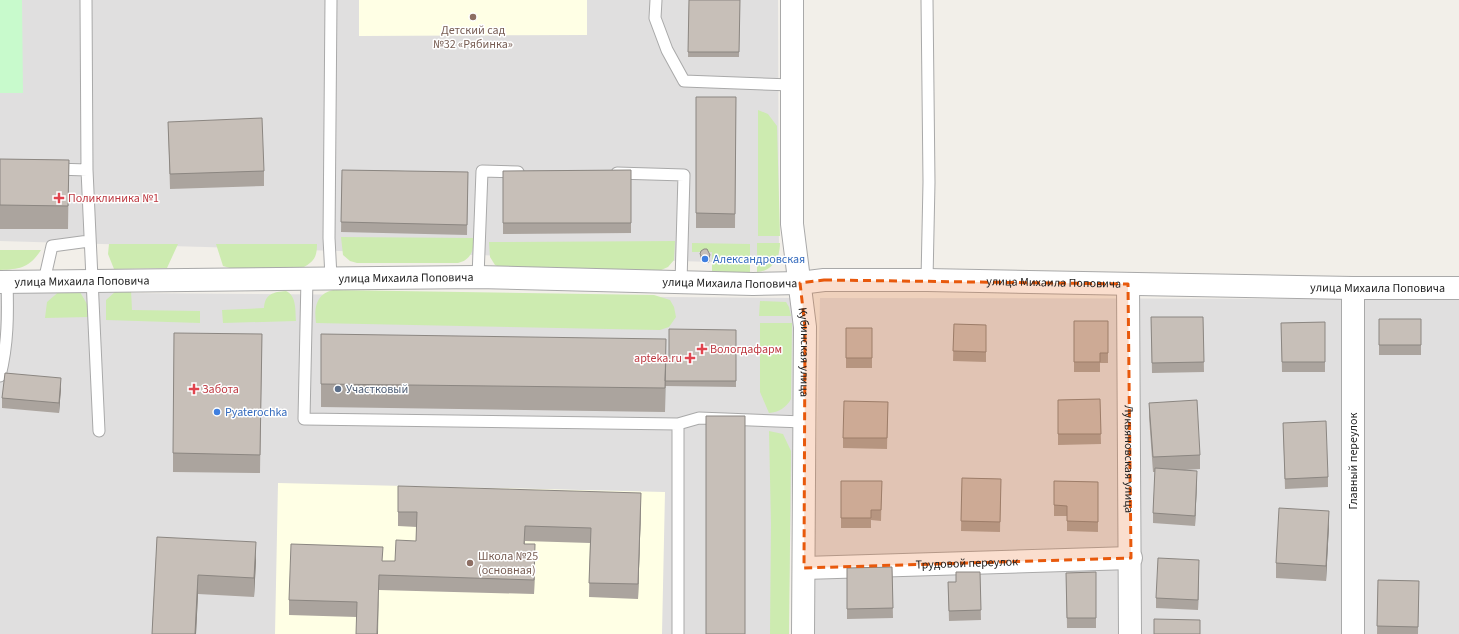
<svg xmlns="http://www.w3.org/2000/svg" width="1459" height="634" font-family="'Source Sans 3',sans-serif">
<rect width="100%" height="100%" fill="#f2efe9"/>
<!-- residential -->
<path fill="#e0dfdf" d="M0,0H778L779,264L0,241Z
M0,292L796,298L788,634H0Z
M820,298L1459,299V634H812Z"/>
<!-- education -->
<path fill="#ffffe5" d="M359,0H587V35L359,36Z
M278,483L665,492L662,634H275Z"/>
<!-- grass -->
<path fill="#cdebb0" d="M758,110L768,114L777,126L780,236H758Z
M341,237L474,238C474,250 471,260 458,263H357L350,261L343,255Z
M675,241L674,260L668,267L659,271L503,269L495,265L490,257L489,242Z
M692,243L750,244V274L712,273V252H692Z
M757,243H780C780,257 773,271 757,272Z
M109,244H178L167,268L114,269L108,254Z
M216,244H317C317,257 314,262 302,268H230L223,266Z
M0,250H41C29,268 21,269 0,270Z
M62,289L80,292L87,304L89,317L45,318L47,302Z
M131,290L132,310L200,311V323L106,320V300L116,291Z
M333,290L654,295L670,300L674,307L676,317L669,327L660,330L316,323C314,308 316,294 333,290Z
M286,291C297,296 295,311 296,321L223,323L222,310L264,308C265,294 273,292 286,291Z
M760,301L786,302L789,307L791,316H759Z
M760,323H792L791,399C786,408 779,412 769,413L760,392Z
M769,431L783,434L791,451L789,634H770L771,524Z"/>
<!-- park -->
<path fill="#c8facc" d="M0,0H22L23,93H0Z"/>
<g fill="none" stroke-linecap="round" stroke-linejoin="round">
<!-- lane casing -->
<g stroke="#a9a9a9" stroke-width="13">
<path id="lane" d="M86,0L87,170
M656,0L655,18L667,50L684,81L792,85
M927,0L929,182L927,280
M55,169L87,170L99,431
M617,173L684,175L681,282
M331,277L329,238L331,0
M478,277L482,171L518,172
M307,278L304,419L678,424L699,418L804,422
M44,281L52,246L89,241
M0,376C8,344 8,314 7,282
M678,424V634"/>
</g>
<!-- street casing -->
<g stroke="#a9a9a9" stroke-width="24">
<g id="street">
<path id="s1" d="M792,0V224L805,327L803,634"/>
<path id="s2" d="M0,282L478,277L753,284L800,283L824,280H927L1353,288H1459"/>
<path id="s3" d="M1128,284L1130,634"/>
<path id="s4" d="M804,568L1131,558"/>
<path d="M1353,634V288"/>
</g>
</g>
<!-- lane -->
<use href="#lane" stroke="#fff" stroke-width="11"/>
<!-- street -->
<use href="#street" stroke="#fff" stroke-width="22"/>
</g>
<!-- wall -->
<path fill="#aba49e" d="M689,0H740L739,57H688Z
M696,97H736L735,228H696Z
M168,122L264,171V186L170,189Z
M0,159L69,160L68,229H0Z
M342,170L468,172L467,235L341,232Z
M631,170V233L503,234V171Z
M707,249L710,260L708,263H703L700,259V254Z
M1151,317H1203L1204,372L1152,373Z
M1379,319H1421V355H1379Z
M1074,321H1108V363H1100V372H1074Z
M1325,322V372H1282L1281,323Z
M954,324L986,325V362L953,361Z
M846,328H872V368H846Z
M736,330V387L665,386V412L321,407V334L666,357H669Z
M262,334L260,473L173,472V453Z
M61,388L59,413L2,408V398Z
M1100,399L1101,444L1058,445V400Z
M888,402L887,449L843,448V438Z
M1149,403L1200,455V469L1185,470L1197,481L1195,526L1153,523V513L1155,472H1153L1149,417Z
M1283,423L1328,477V487L1285,489Z
M962,478L1001,479L1000,532L961,531Z
M841,481H882L881,521L871,520V528H841Z
M1054,481L1098,482V532L1067,531V516H1054Z
M641,508L638,599L589,597L590,543L525,541V544L535,558L534,594L379,590L357,617L289,615V600L383,561H395L416,541L417,527L398,526V512Z
M1329,525L1326,581L1276,578V563Z
M157,537L256,561L254,597L198,594L196,634H152Z
M892,567L893,618L847,619V568Z
M1199,570L1198,610L1156,608V598Z
M980,572L981,620L949,621L948,582H956Z
M1096,572V628H1067L1066,573Z
M1378,580L1419,581L1418,634H1377Z"/>
<!-- shaded-wall -->
<path fill="#8b8681" d="M710,255V260L708,263V258Z
M666,339V362L665,412V388Z
M61,378V388L59,413V403Z
M1197,471V481L1195,526V516Z
M641,493V508L638,599V584Z
M1329,511V525L1326,581V566Z
M256,542V561L254,597V578Z
M535,544V558L534,594V580Z
M1199,560V570L1198,610V600Z
M198,575V594L196,634H195Z
M379,575L378,634H377Z"/>
<!-- building -->
<path fill="#c7bfb8" stroke="#8b8681" d="M689,0H740L739,52H688Z
M696,97H736L735,214L696,213Z
M262,118L264,171L170,174L168,122Z
M0,159L69,160L68,206L0,205Z
M342,170L468,172L467,225L341,222Z
M631,170V223H503V171Z
M704,249H707L710,255L708,258H703L700,254L701,251Z
M1151,317H1203L1204,362L1152,363Z
M1379,319H1421V345H1379Z
M1074,321H1108V353H1100V362H1074Z
M1325,322V362H1282L1281,323Z
M954,324L986,325V352L953,351Z
M846,328H872V358H846Z
M669,329L736,330V381H665L666,357H669Z
M174,333L262,334L260,455L173,453Z
M321,334L666,339L665,388L321,384Z
M5,373L61,378L59,403L2,398Z
M1100,399L1101,434H1058V400Z
M1197,400L1200,455L1153,457L1149,403Z
M844,401L888,402L887,438H843Z
M706,416H745V634H706Z
M1326,421L1328,477L1285,479L1283,423Z
M1155,468L1197,471L1195,516L1153,513Z
M962,478L1001,479L1000,522L961,521Z
M841,481H882L881,510H871V518H841Z
M1054,481L1098,482V522L1067,521V506L1054,505Z
M398,486L641,493L638,584L589,583L591,528L525,526L524,544H535L534,580L379,575L377,634H356L357,602L289,600L291,544L383,547L382,561H395L396,540L416,541L417,512H398Z
M1279,508L1329,511L1326,566L1276,563Z
M157,537L256,542L254,578L198,575L195,634H152Z
M1158,558L1199,560L1198,600L1156,598Z
M892,567L893,608L847,609V568Z
M956,572H980L981,610L949,611L948,582H956Z
M1096,572V618H1067L1066,573Z
M1378,580L1419,581L1418,627L1377,626Z
M1154,619L1200,620V634H1154Z"/>
<!-- marked area -->
<path fill="#e8590c" fill-opacity="0.2" stroke="#e8590c" stroke-width="3" stroke-dasharray="8 5" stroke-linejoin="round" d="M824,280L1128,284L1131,558L804,568L805,327L800,283Z"/>
<!-- markers -->
<g fill="#8d6e63" stroke="#fff" stroke-width="1.5">
<circle cx="473" cy="17" r="4"/>
<circle cx="470" cy="563" r="4"/>
</g>
<g fill="#e0444e" stroke="#fff" stroke-width="1.5">
<path d="M57 192h4v4h4v4h-4v4h-4v-4h-4v-4h4z"/>
<path d="M700 343h4v4h4v4h-4v4h-4v-4h-4v-4h4z"/>
<path d="M688 352h4v4h4v4h-4v4h-4v-4h-4v-4h4z"/>
<path d="M192 383h4v4h4v4h-4v4h-4v-4h-4v-4h4z"/>
</g>
<g fill="#3f7fe0" stroke="#fff" stroke-width="1.5">
<circle cx="705" cy="259" r="4"/>
<circle cx="217" cy="412" r="4"/>
</g>
<circle fill="#5c6f8a" stroke="#fff" stroke-width="1.5" cx="338" cy="389" r="4"/>
<g text-anchor="middle" stroke-width="3" stroke-linejoin="round" paint-order="stroke">
<!-- education labels -->
<g font-size="12" fill="#785e54" stroke="#fff">
<text x="473" y="34">Детский сад<tspan x="473" dy="14">№32 «Рябинка»</tspan></text>
<text x="478" y="560" text-anchor="start">Школа №25<tspan x="478" dy="14">(основная)</tspan></text>
</g>
<!-- health labels -->
<g font-size="12" fill="#be3a42" stroke="#fff" text-anchor="start">
<text x="68" y="202">Поликлиника №1</text>
<text x="710" y="353">Вологдафарм</text>
<text x="682" y="362" text-anchor="end">apteka.ru</text>
<text x="202" y="393">Забота</text>
</g>
<!-- shop labels -->
<g font-size="12" fill="#366cbe" stroke="#fff" text-anchor="start">
<text x="713" y="263">Александровская</text>
<text x="225" y="416">Pyaterochka</text>
</g>
<!-- street labels -->
<g font-size="12" fill="#222" stroke="#fff">
<text dy="4" stroke="none"><textPath href="#s2" startOffset="406">улица Михаила Поповича</textPath></text>
<text dy="4" stroke="none"><textPath href="#s2" startOffset="82">улица Михаила Поповича</textPath></text>
<text dy="4" stroke="none"><textPath href="#s2" startOffset="730">улица Михаила Поповича</textPath></text>
<text dy="4" stroke="none"><textPath href="#s2" startOffset="1054">улица Михаила Поповича</textPath></text>
<text dy="4" stroke="none"><textPath href="#s2" startOffset="1378">улица Михаила Поповича</textPath></text>
<text dy="4" stroke="none"><textPath href="#s1" startOffset="353">Кубинская улица</textPath></text>
<text dy="4" stroke="none"><textPath href="#s3" startOffset="175">Лукьяновская улица</textPath></text>
<text transform="translate(1353 461) rotate(-90)" y="4">Главный переулок</text>
<text dy="4" stroke="none"><textPath href="#s4" startOffset="163">Трудовой переулок</textPath></text>
</g>
<!-- service labels -->
<g font-size="12" fill="#4e5e75" stroke="#fff" text-anchor="start">
<text x="346" y="393">Участковый</text>
</g>
</g>
</svg>
